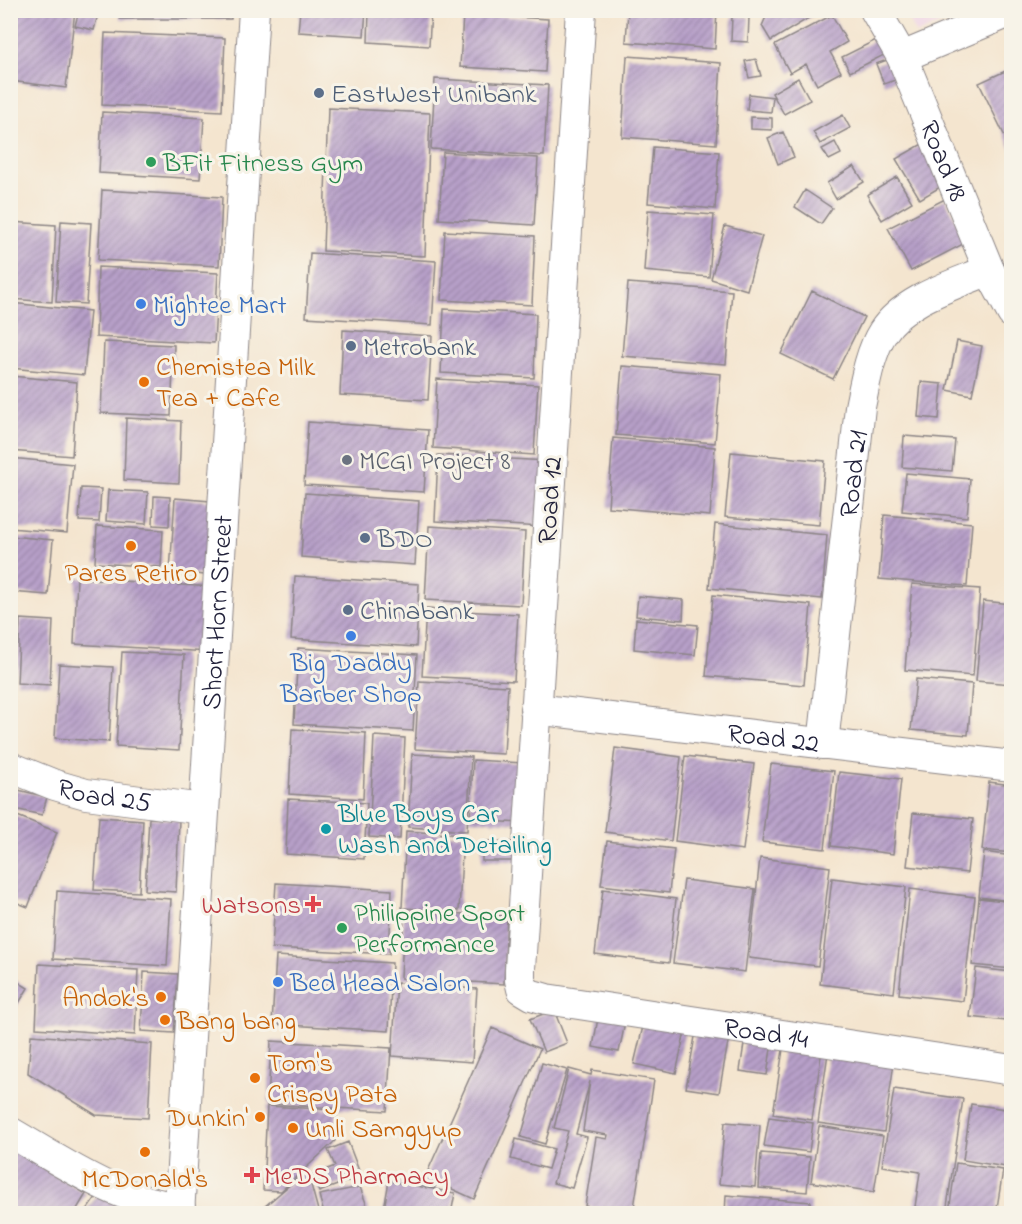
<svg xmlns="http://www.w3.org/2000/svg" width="1022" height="1224" font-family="'Indie Flower',sans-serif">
<defs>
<pattern id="building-hatch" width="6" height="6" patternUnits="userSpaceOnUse" patternTransform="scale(1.5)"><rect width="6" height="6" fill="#b8a0c9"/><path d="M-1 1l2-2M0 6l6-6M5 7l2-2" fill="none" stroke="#9582a4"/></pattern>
</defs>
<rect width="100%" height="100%" fill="#f7f3e8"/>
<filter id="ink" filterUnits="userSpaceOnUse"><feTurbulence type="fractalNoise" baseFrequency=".0167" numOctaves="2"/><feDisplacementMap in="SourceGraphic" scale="12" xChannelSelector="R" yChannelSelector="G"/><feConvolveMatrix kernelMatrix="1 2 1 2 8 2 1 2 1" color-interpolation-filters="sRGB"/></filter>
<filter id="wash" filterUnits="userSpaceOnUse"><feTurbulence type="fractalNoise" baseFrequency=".008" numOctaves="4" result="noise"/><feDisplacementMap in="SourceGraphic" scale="24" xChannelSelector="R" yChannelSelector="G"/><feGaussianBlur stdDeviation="1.35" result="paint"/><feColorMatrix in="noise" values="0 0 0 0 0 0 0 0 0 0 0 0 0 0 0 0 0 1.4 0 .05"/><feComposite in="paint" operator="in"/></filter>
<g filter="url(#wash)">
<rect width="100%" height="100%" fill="#f4e5cf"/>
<!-- built -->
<path fill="#efd0e6" d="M903,11H968L917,34Z"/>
<g id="blocks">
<!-- building -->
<path fill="url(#building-hatch)" d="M10,10H75L66,88L10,81Z
M79,10H99L94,30L75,26Z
M120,10H231V19H120Z
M300,10H366L364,36L298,32Z
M369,10H431L429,46L368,42Z
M628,10H717L715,49L626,42Z
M769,10H822L771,41L762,26Z
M463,14L548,19L545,72L460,67Z
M832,15L847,42L830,52L841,72L817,85L806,64L790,73L775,45Z
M732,16L749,17L748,42L731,41Z
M105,33L225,38L222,111L102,105Z
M876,40L884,55L850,72L842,57Z
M627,56L721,63L716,144L622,137Z
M756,59L761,76L749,78L745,61Z
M887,60L895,80L884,84L876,64Z
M1012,68V151L979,83Z
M798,78L810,100L784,114L772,93Z
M435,79L548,85L544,156L431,149Z
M749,94L773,97L771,112L747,110Z
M328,108L430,113L425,256L323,251Z
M102,112L204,118L200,179L99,173Z
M843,115L850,128L820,144L813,132Z
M751,117L772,118V130L751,129Z
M783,132L794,157L778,164L768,138Z
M835,142L841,154L829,160L822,149Z
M924,143L947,183L920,199L896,159Z
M653,147L719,152L715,209L648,203Z
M443,152L538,158L534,225L439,219Z
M854,166L864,182L836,199L827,183Z
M897,177L912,202L882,220L867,195Z
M102,190L222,197L219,266L98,260Z
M805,190L832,208L821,224L795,207Z
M945,199L967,242L911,271L888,228Z
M648,210L714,215L709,277L644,271Z
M61,221L91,223L86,304L56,302Z
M10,222L56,225L52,302L10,299Z
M725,226L762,236L747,290L711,279Z
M445,231L535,236L532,305L441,300Z
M310,253L436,261L432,325L306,317Z
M98,267L218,273L214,343L96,337Z
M628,283L732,291L726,364L622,356Z
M812,291L864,317L833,379L781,354Z
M10,303L90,311L84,375L10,368Z
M444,309L536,314L534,378L441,373Z
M343,330L432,336L428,400L340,395Z
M957,341L982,346L972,395L947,390Z
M104,342L174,345L171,416L101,413Z
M622,366L721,374L715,443L616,435Z
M10,376L77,382L72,456L10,451Z
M437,379L538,385L534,455L433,448Z
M921,382L942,384L939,419L918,417Z
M126,418L181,421L179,483L124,480Z
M308,422L428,430L424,492L304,485Z
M904,436L955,440L952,471L902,467Z
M613,438L715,447L710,516L608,507Z
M731,452L825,461L819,525L725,517Z
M438,455L548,461L544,527L435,521Z
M10,458L73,464L67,533L10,528Z
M906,473L970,479L967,517L902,511Z
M81,488L101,489L99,522L79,521Z
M108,490L148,492L146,524L106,521Z
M305,493L419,501L415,565L301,557Z
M154,496L170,497L169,526L153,525Z
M175,498L222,502L217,576L170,572Z
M884,515L972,523L967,586L879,579Z
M715,524L827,535L822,599L709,588Z
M97,526L163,530L161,567L95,563Z
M429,526L525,532L521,605L425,600Z
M10,536L53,540L48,595L10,592Z
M295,576L419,584L416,647L291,639Z
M77,578L213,587L209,652L74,644Z
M912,584L980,589L973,676L905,670Z
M713,595L811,605L804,685L706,676Z
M638,596L684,600L683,620L636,616Z
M983,601L1012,604V684L976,681Z
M426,609L518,614L514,681L422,676Z
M20,619L53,621L50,685L17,683Z
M636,619L698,625L695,655L634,649Z
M298,648L417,655L413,731L294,724Z
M122,652L184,655L179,750L116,746Z
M59,664L113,667L109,742L55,738Z
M916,679L972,684L968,735L911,730Z
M419,681L508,686L504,754L415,749Z
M292,729L366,733L363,799L289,794Z
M374,736L405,738L400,839L369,837Z
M615,748L681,757L671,841L605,832Z
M412,754L471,757L467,831L408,827Z
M685,756L754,764L743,850L675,841Z
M473,760L524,763L521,823L470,820Z
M771,764L834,771L825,849L762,842Z
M839,772L901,779L893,854L831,846Z
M989,782L1012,785V853L982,850Z
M10,788L47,797L42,815L10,808Z
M288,799L367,803L364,859L286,854Z
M10,813L57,832L28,907L10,900Z
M913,813L973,819L967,873L907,866Z
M99,817L143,820L139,892L94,890Z
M149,818L179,820L176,892L145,890Z
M406,831L463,835L459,911L402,908Z
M482,841L524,842V861H482Z
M607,841L674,849L669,893L601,885Z
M984,852L1012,856V901L979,897Z
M760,858L830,867L818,966L749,958Z
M832,878L906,887L894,993L820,984Z
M684,880L755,889L745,972L673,963Z
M276,883L392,890L389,954L272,948Z
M603,889L676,899L669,963L595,954Z
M910,889L975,897L963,1001L899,994Z
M57,891L171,899L167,966L53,959Z
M979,898L1012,902V969L972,965Z
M404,911L507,916L504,984L401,978Z
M276,956L392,963L389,1031L272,1024Z
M39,964L138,970L135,1035L36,1028Z
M976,968L1012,972L1006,1021L970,1017Z
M144,972L178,974L174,1033L141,1031Z
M10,977L28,988L10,1018Z
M397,983L477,989L472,1062L392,1056Z
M554,1010L567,1043L544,1052L530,1019Z
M599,1012L626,1018L619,1052L593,1047Z
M645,1018L686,1027L676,1073L634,1064Z
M697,1025L730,1031L719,1093L686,1088Z
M492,1028L540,1049L474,1199L437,1182L434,1189L422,1184Z
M31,1035L152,1044L148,1118L96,1115L28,1073Z
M745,1037L772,1042L767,1075L740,1071Z
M271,1041L391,1048L387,1111L268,1104Z
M784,1043L822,1049L812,1120L773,1114Z
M828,1053L894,1063L884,1132L818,1123Z
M542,1063L567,1070L545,1144L521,1137Z
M569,1069L591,1075L592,1070L654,1080L633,1214L585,1206L596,1137L607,1139L608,1135L583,1131L590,1081L576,1134L587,1137L572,1188L553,1183L568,1131L554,1128Z
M894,1089L963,1099L946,1213L915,1207L920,1172L882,1166Z
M971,1104L1012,1110V1168L963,1160Z
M267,1106L337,1110L335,1141L281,1191L263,1190Z
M769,1117L813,1123L809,1152L764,1146Z
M725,1122L760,1125L755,1187L719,1184Z
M819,1126L883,1136L874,1192L811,1182Z
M516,1139L554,1149L548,1169L511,1159Z
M348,1142L361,1176L319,1192L312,1175L335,1166L328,1150Z
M10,1147L86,1194L74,1214H10Z
M761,1153L810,1157L807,1192L759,1188Z
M956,1163L1003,1170L996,1214L949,1212Z
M307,1170L319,1214H267L264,1207Z
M389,1181L455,1193L451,1214H383Z
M360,1187L370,1214H324L319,1195Z
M99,1193L127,1214H84Z
M726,1195L811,1202V1214H725Z"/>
</g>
</g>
<g filter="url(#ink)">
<use href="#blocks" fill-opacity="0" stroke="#8b8485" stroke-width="1.5"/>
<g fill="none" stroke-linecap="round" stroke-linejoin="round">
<!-- minor casing -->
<g stroke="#8b8485" stroke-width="32">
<g id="minor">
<path id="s1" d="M581,10L520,969V980L522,989L532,995L546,999L1012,1070"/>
<path id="s2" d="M875,10L902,57L989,270L1012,313"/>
<path d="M902,57L1012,11"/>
<path id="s3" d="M535,709L1012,766"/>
<path id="s4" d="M823,744L860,407C865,383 870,352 883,332C904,299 954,285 989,270"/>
<path id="s5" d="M10,767L55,785L86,794L203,809"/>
<path d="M10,1132C65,1164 116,1200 180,1208"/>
<path id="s6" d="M179,1214L254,10"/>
</g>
</g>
<!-- minor -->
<use href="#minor" stroke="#fff" stroke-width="30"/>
</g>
</g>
<!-- markers -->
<g fill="#5c6f8a" stroke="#f7f3e8" stroke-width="2">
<circle cx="319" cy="93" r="6"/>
<circle cx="351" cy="346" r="6"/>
<circle cx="365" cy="538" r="6"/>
<circle cx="348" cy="610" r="6"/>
</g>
<g fill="#2e9e5b" stroke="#f7f3e8" stroke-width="2">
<circle cx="151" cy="162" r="6"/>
<circle cx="342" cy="928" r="6"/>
</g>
<g fill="#3f7fe0" stroke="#f7f3e8" stroke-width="2">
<circle cx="141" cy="304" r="6"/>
<circle cx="351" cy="636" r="6"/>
<circle cx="278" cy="982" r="6"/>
</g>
<g fill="#e8710a" stroke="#f7f3e8" stroke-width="2">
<circle cx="144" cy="382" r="6"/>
<circle cx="131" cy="546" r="6"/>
<circle cx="161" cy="997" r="6"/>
<circle cx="165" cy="1020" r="6"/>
<circle cx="255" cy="1078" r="6"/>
<circle cx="260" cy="1117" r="6"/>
<circle cx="293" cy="1128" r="6"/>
<circle cx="145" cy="1152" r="6"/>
</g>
<circle fill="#6b7280" stroke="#f7f3e8" stroke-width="2" cx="347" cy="460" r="6"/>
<circle fill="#0f9aa8" stroke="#f7f3e8" stroke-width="2" cx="326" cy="829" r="6"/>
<g fill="#e0444e" stroke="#f7f3e8" stroke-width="2">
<path d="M310 895h6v6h6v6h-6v6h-6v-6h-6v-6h6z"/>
<path d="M249 1166h6v6h6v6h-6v6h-6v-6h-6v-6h6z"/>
</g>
<g text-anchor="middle" stroke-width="6" stroke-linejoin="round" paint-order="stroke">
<!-- service labels -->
<g font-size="27" fill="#4e5e75" stroke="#f7f3e8" text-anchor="start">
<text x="331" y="102">EastWest Unibank</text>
<text x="363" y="355">Metrobank</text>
<text x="377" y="547">BDO</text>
<text x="360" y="619">Chinabank</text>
</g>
<!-- street labels -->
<g font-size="27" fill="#22223b" stroke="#f7f3e8">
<text dy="9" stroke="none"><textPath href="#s2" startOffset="166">Road 18</textPath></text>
<text dy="9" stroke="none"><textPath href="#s4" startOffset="272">Road 21</textPath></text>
<text transform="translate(549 500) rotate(-86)" y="9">Road 12</text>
<text dy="9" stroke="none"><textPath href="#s6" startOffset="603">Short Horn Street</textPath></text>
<text dy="9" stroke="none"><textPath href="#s3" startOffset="240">Road 22</textPath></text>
<text dy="9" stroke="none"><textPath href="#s5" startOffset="99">Road 25</textPath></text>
<text dy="9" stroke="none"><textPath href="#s1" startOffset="1230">Road 14</textPath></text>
</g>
<!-- leisure labels -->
<g font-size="27" fill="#27864d" stroke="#f7f3e8" text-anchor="start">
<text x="163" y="171">BFit Fitness Gym</text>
<text x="354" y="921">Philippine Sport<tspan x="354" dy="31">Performance</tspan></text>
</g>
<!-- shop labels -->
<g font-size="27" fill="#366cbe" stroke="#f7f3e8" text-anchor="start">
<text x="153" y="313">Mightee Mart</text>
<text x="351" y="671" text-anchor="middle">Big Daddy<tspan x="351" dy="31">Barber Shop</tspan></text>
<text x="290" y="991">Bed Head Salon</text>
</g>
<!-- food labels -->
<g font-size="27" fill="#c56008" stroke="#f7f3e8" text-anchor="start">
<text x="156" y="375">Chemistea Milk<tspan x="156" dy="31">Tea + Cafe</tspan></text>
<text x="131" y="581" text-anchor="middle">Pares Retiro</text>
<text x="149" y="1006" text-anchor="end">Andok's</text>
<text x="177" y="1029">Bang bang</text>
<text x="267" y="1071">Tom's<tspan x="267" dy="31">Crispy Pata</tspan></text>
<text x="248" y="1126" text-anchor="end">Dunkin'</text>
<text x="305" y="1137">Unli Samgyup</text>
<text x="145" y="1187" text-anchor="middle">McDonald's</text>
</g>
<!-- worship labels -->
<g font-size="27" fill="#5b616d" stroke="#f7f3e8" text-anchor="start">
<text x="359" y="469">MCGI Project 8</text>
</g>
<!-- culture labels -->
<g font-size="27" fill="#0d838f" stroke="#f7f3e8" text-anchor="start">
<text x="338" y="822">Blue Boys Car<tspan x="338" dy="31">Wash and Detailing</tspan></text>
</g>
<!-- health labels -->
<g font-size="27" fill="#be3a42" stroke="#f7f3e8" text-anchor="end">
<text x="301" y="913">Watsons</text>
<text x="264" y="1184" text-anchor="start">MeDS Pharmacy</text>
</g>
</g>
<!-- margin -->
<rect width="1022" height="1224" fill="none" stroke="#f7f3e8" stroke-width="36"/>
</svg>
